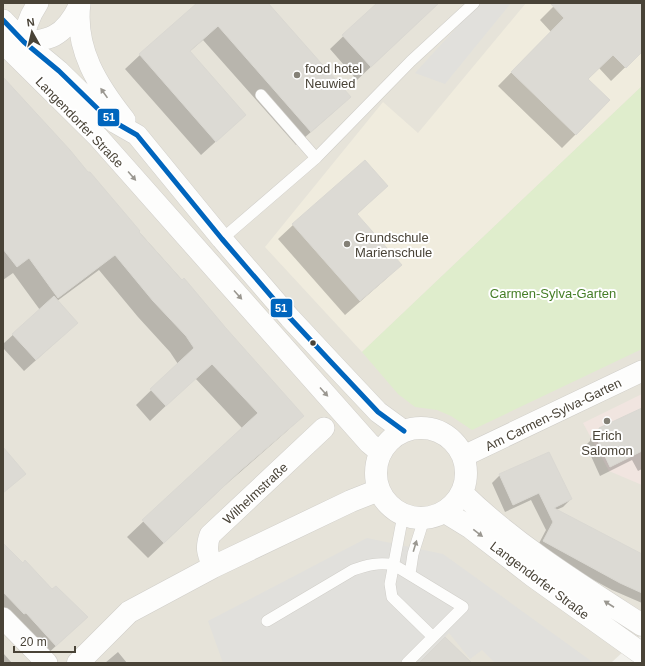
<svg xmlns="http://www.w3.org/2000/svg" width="645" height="666" font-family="Helvetica,sans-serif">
<rect width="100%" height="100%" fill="#f2f1ec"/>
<!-- residential -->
<path fill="#e6e3d9" d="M3,3H642V634L611,663H3Z"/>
<!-- education -->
<path fill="#f0ecde" d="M526,3H642V86L362,352L265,247L383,102L418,133Z"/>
<!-- medical -->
<path fill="#f1e5e0" d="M642,394V485L609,471L583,423Z"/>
<!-- green -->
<path fill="#dfedcc" d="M642,86V349L472,430L451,416L437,410L415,407L398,394L362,352Z"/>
<!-- parking -->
<path fill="#e1e0dc" d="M479,3H511L445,84L415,73Z
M367,538L443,554L594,663H495L482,650L470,659L449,633L419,663H223L208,621Z"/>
<!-- shadow -->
<path fill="#0003" d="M199,3H267L349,97L335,111L296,145L203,40L189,52L245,115L201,155L125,69L140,55Z
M378,3H438L357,80L330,49Z
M557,3H642V51L611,81L599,68L587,80L609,101L562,148L498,86L551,32L540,20Z
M3,79L303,416L287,431L223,487L148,558L127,537L242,428L195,378L150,421L136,405L178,364L170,352L138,317L99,270L57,301L65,334L24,371L3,348V344L40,310L13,273L3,280Z
M365,161L387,186L356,215L400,265L386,279L345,315L278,239L293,225Z
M642,409V469L638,471L632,460L600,476L586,445L590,441V439L599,429Z
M500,475L571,499L563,507L556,510L642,555V603L612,590L536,549L546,530L531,500L505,512L492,483Z
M3,544L51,590L87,617L43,658L3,619Z
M118,652L127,663H105Z
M3,653L12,663H3Z"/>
<!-- building -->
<path fill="#dcdad4" stroke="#dad8d2" d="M197,3H268L351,97L311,132L218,26L190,51L246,115L216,142L139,54Z
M377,3H439L371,67L342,35Z
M550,3H642V52L626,68L613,55L588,79L610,100L576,135L511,72L564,18Z
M3,77L70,150L88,172H90L140,231L139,232L182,280L184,278L225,327L304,416L240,471L164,543L142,520L258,413L212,364L166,406L150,389L194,348L186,336L153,301L115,255L58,298L29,258L17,267L3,249Z
M365,160L388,186L357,214L402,265L360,301L292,224Z
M54,296L78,323L36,360L12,334Z
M642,408V451L610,467L595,435L600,432L599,428Z
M3,447L26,474L3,493Z
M549,452L572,499L554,508L642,554V593L620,583L543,541L553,522L539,493L513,505L499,474Z
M3,543L23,563L25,560L52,589L56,586L88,617L56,646L26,613L24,614L3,592Z
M445,637L472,663H419Z"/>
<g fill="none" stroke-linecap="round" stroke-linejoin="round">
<!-- service casing -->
<g stroke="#d0cec9" stroke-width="12">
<path id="service" d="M316,158L411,61L474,3
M222,239L316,158L261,95
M403,515L390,584L392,597L433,637
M410,574L413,554L424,519
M267,621L353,570C367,565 379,562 394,565L463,607L407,663"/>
</g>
<!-- minor casing -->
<g stroke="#d0cec9" stroke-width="22">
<path id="minor" d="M80,3C74,49 98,86 125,120
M3,20L24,42L59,71L100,111L116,123L137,135L222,239L290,318L331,362L378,412L404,431
M15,42C49,42 64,37 79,6
M3,43L98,137L369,443L381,453
M24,53C22,35 28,18 38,3
M464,456L642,371
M213,567C208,554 205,549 210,535L324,428
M3,618L47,663"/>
</g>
<!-- tertiary casing -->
<g stroke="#d0cec9" stroke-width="23">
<path id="tertiary" d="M376 473a45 45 0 1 1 90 0a45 45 0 1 1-90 0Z
M462,493C515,545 580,585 642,625
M445,512L471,528L533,576L642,654
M78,663L129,612L213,567L351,501L379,490"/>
</g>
<!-- service -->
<use href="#service" stroke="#fdfdfc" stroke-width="11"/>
<!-- minor -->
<use href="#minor" stroke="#fdfdfc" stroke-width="21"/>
<!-- tertiary -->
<use href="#tertiary" stroke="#fdfdfc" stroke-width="22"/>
<!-- bus-1 casing -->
<g stroke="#fff" stroke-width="8">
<path id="bus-1" d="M3,20L24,42L59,71L100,111L116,123L137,135L222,239L290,318L331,362L378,412L404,431"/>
</g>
<!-- bus-1 -->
<use href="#bus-1" stroke="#0065bd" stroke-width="5"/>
</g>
<!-- one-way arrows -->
<defs><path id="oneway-solid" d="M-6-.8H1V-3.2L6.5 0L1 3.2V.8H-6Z"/></defs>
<g fill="#9a9790">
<use href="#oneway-solid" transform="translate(104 93) rotate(-125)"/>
<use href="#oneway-solid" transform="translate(132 176) rotate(49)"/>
<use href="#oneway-solid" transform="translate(238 295) rotate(48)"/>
<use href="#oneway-solid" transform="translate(324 392) rotate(48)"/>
<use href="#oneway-solid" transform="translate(478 533) rotate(38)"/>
<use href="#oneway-solid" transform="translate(415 546) rotate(-73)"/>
<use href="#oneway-solid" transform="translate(609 604) rotate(-147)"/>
</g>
<!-- markers -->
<g fill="#848076" stroke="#fff" stroke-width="1.5">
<circle cx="297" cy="75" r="4"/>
<circle cx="347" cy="244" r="4"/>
<circle cx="607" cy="421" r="4"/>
</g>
<circle fill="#494337" stroke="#fff" stroke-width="1.5" cx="313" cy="343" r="3.5"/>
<g text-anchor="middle" stroke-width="4" stroke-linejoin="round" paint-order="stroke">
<!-- poi labels -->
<g font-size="13" fill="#494337" stroke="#fff" text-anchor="start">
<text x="305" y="73">food hotel<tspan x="305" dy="15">Neuwied</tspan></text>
<text x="355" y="242">Grundschule<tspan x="355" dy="15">Marienschule</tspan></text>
<text x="607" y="440" text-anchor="middle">Erich<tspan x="607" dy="15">Salomon</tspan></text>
</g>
<!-- street labels -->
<g font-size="13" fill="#494337" stroke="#fff">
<text transform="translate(80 122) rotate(46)" y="5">Langendorfer Straße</text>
<text transform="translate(553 414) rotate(-26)" y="5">Am Carmen-Sylva-Garten</text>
<text transform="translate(255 493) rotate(-43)" y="5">Wilhelmstraße</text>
<text transform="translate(540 580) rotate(37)" y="5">Langendorfer Straße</text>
</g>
<!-- park labels -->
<g font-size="13" fill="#457e27" stroke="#fff">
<text x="553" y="298">Carmen-Sylva-Garten</text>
</g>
</g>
<g stroke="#fff" stroke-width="1.5">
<rect x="97" y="108" width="23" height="19" rx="4" fill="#0065bd"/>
<rect x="270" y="298" width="23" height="20" rx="4" fill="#0065bd"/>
</g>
<g font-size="11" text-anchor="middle" font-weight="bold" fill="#fff">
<text x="109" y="121">51</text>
<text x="281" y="312">51</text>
</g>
<!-- border -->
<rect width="645" height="666" fill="none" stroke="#494337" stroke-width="8"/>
<!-- north arrow -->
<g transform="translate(32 32) rotate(352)" stroke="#ffffff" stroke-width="3" paint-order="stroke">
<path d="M0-3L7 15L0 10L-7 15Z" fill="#494337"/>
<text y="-6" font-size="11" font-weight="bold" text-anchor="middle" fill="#494337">N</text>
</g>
<!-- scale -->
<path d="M14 646v6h61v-6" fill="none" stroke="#494337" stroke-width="2"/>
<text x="20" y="646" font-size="12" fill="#494337" stroke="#ffffff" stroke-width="3" paint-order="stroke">20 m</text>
</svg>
